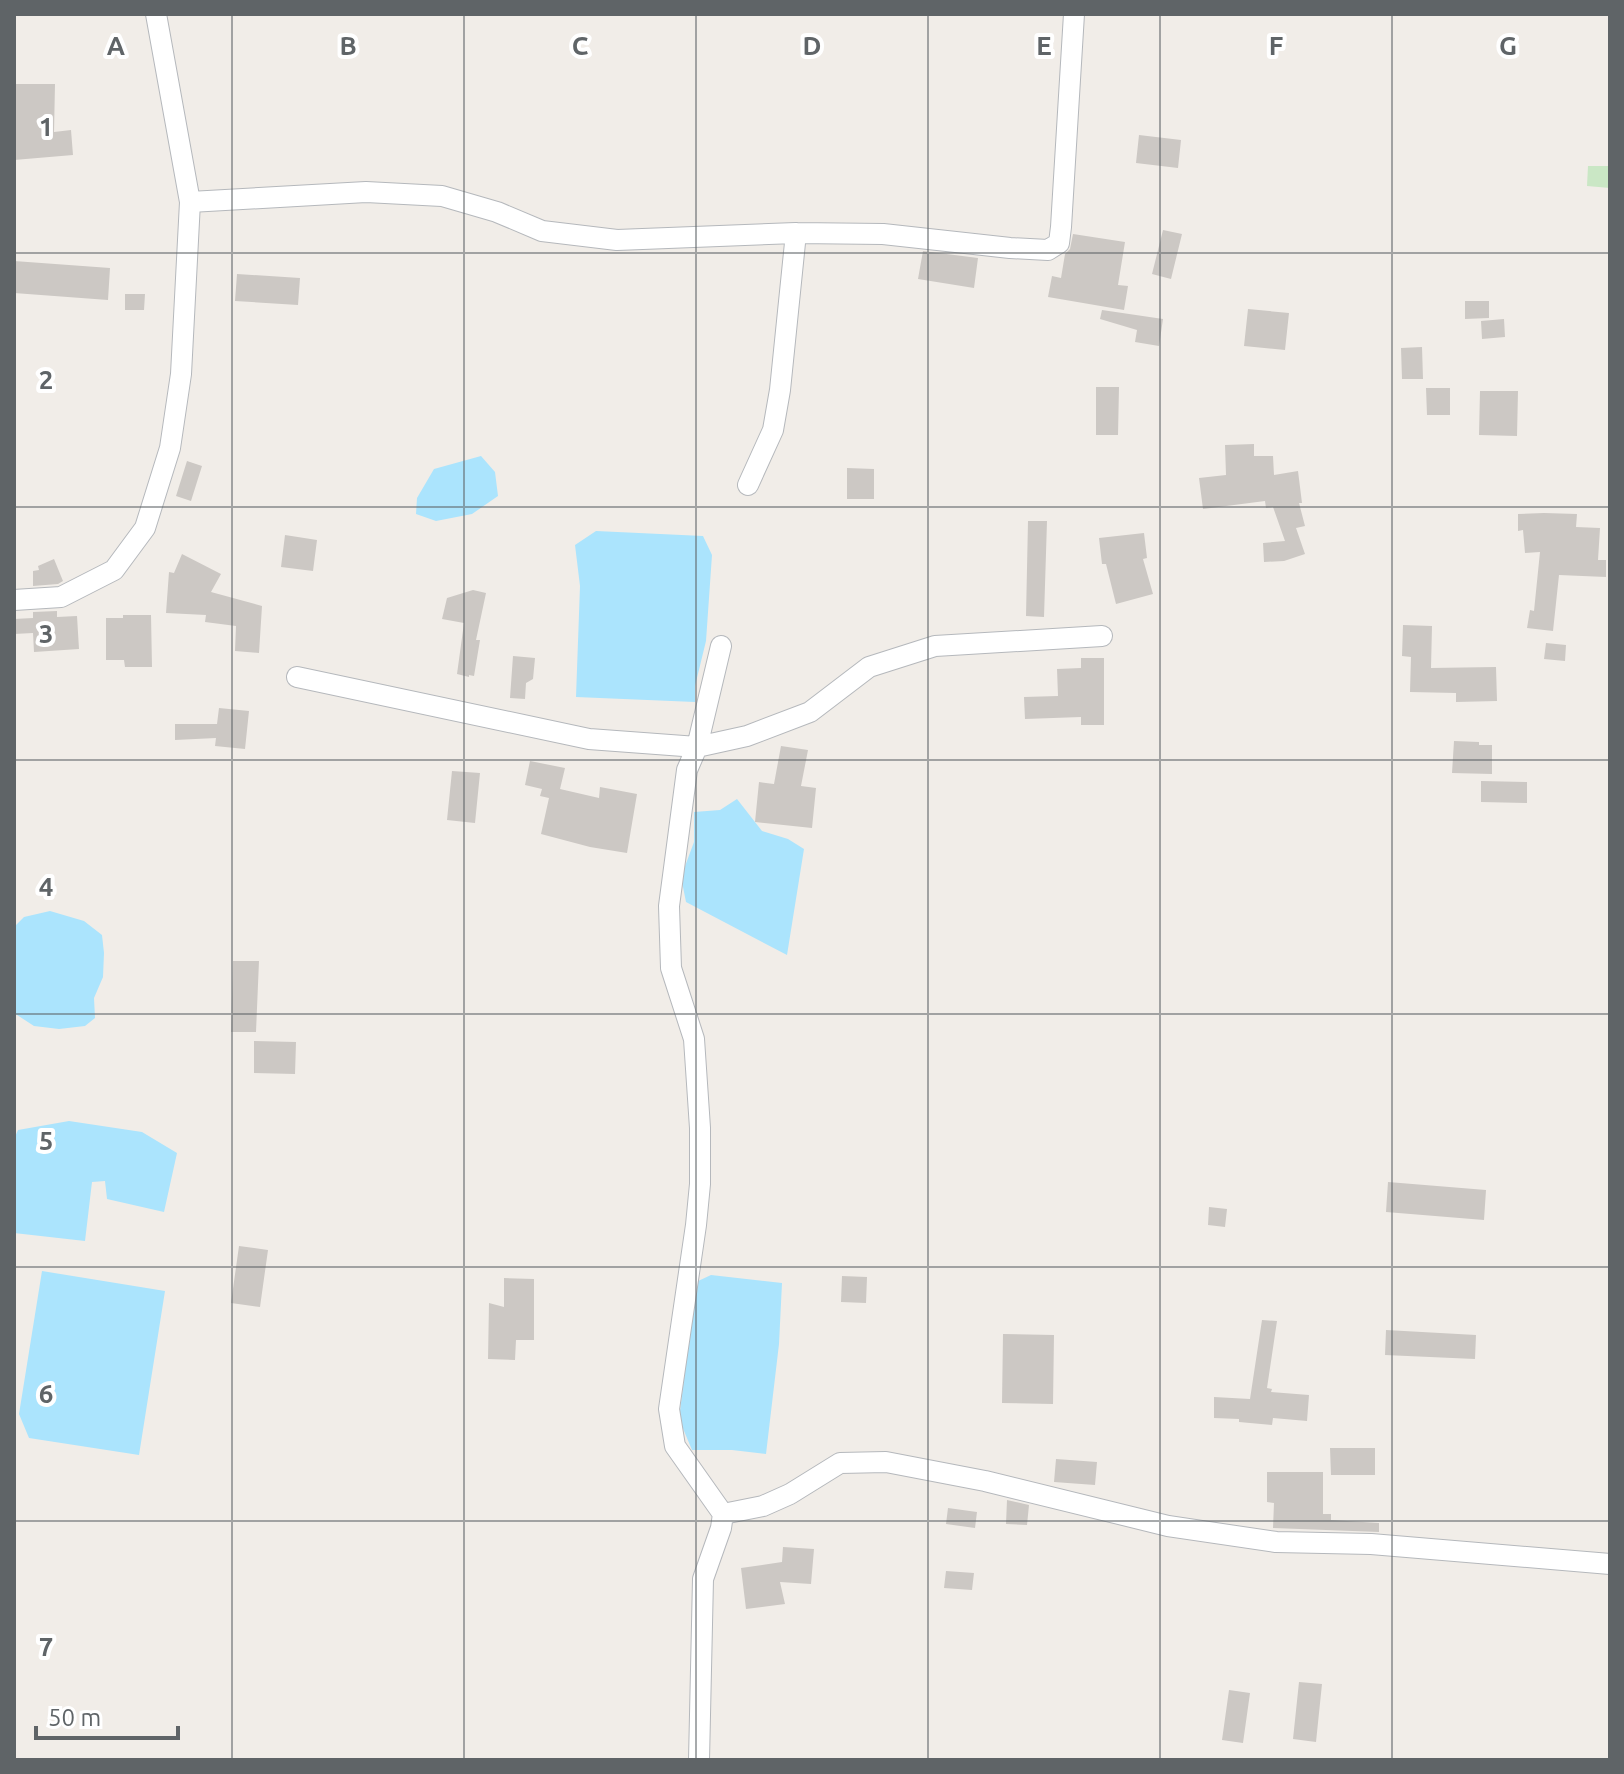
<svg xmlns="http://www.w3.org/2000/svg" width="1624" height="1774" font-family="Ubuntu,sans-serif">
<rect width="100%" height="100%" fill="#f1ede8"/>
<!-- green -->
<path fill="#cae7c5" d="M1588,166H1610V188L1587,186Z"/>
<!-- water -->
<path fill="#abe4fd" d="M481,456L495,472L498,496L472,514L436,521L416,514L417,498L434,469Z
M596,531L703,536L712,555L706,641L695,686V702L576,697L580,586L575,545Z
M737,799L762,831L788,839L804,849L787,955L686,902L681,877L694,842V812L720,810Z
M50,911L84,921L102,935L104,953L103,977L94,998L95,1018L85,1026L59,1029L34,1026L14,1013V927L24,917Z
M69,1121L142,1132L177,1153L164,1212L107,1199L105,1181L92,1182L85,1241L14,1233V1139L18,1130Z
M42,1271L165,1291L139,1455L29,1438L19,1414Z
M711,1275L782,1283L779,1344L766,1454L732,1450H692L679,1419L696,1282Z"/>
<!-- building -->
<path fill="#ccc8c4" d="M14,84H55L54,132L71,130L73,155L14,160Z
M1139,135L1181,140L1178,168L1136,163Z
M1163,230L1182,234L1171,279L1152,274Z
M1073,234L1125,242L1118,285L1128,286L1124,310L1048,297L1052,276L1061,278L1065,254L1070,249Z
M923,251L978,258L974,288L918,279Z
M14,261L110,268L108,300L14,293Z
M237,274L300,278L298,305L235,301Z
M125,294H145L144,310H125Z
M1465,301H1489V318L1465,319Z
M1248,309L1289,313L1285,350L1244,346Z
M1102,310L1163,319L1159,346L1135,342L1137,330L1100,319Z
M1504,319L1505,337L1482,339L1481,321Z
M1422,347L1423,379H1402L1401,348Z
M1096,387H1119L1118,435H1096Z
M1426,388H1450V415H1427Z
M1480,391H1518L1517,436L1479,435Z
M1254,444V456H1273L1274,475L1298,471L1302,503H1299L1305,526L1296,528L1305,554L1284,561L1264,562L1263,543L1285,541L1273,507L1266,508L1265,501L1203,509L1199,478L1226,475L1225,445Z
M187,461L202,466L191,501L176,496Z
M847,468L874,469V499H847Z
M1544,513L1577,514L1576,527L1600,528L1598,560H1606V577L1559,575L1553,631L1527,628L1530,610L1534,611L1540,552L1525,553L1523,530L1518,531V514Z
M1028,521H1047L1044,617L1026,616Z
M1144,533L1147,558L1143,559L1153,594L1116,604L1106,564H1102L1099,538Z
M285,535L317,540L313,571L281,567Z
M182,554L221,574L211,592L262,606L259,653L235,651L236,626L205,622L206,615L166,613L169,572L174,573Z
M54,559L63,581L58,584L33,586V571L39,570L38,566Z
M473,590L486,593L476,640H480L474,676L469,675V677L457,674L464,623L442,619L447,598Z
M57,611V617L77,616L79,649L34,652L33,633L14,634V619L33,618V612Z
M123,615H151L152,667H125L124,660H106V618H123Z
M1403,625L1432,626L1431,668L1496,667L1497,701L1456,702V693L1410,692L1411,657L1402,656Z
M1546,643L1566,645L1565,661L1544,659Z
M513,656L535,658L533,679L526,683L525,699L510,698Z
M1081,658H1104V725H1081V717L1025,719L1024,697L1058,696L1057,669L1081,668Z
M219,708L249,711L245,749L215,746L216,738L175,740V724H217Z
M1454,741L1479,742V745H1492V774L1452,773Z
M781,746L808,750L801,786L816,788L812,828L755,822L759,782L774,784Z
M530,761L565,768L560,789L599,798L600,787L637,794L627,853L590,847L541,834L549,798L540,796L542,789L525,785Z
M452,771L480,773L475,823L447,820Z
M1481,781L1527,782V803L1481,802Z
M233,961H259L256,1032H231Z
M254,1041L296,1042L295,1074L254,1073Z
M1388,1182L1486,1190L1484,1220L1386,1212Z
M1209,1207L1227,1209L1225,1227L1208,1225Z
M239,1246L268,1250L260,1307L231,1303Z
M842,1276L867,1277L866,1303L841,1302Z
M504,1278L534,1279V1340H516L515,1360L488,1359L489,1303L504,1307Z
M1262,1320L1277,1321L1267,1388L1272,1389L1271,1392L1309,1395L1307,1421L1273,1418L1272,1425L1239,1422V1419L1214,1418V1397L1250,1399Z
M1386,1330L1476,1335L1475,1359L1385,1355Z
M1003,1334L1054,1335L1053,1404L1002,1403Z
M1330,1448H1375V1475H1331Z
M1056,1459L1097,1462L1095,1485L1054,1482Z
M1267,1472H1323V1514H1331V1520L1379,1523V1532L1273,1528L1274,1503L1267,1502Z
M1007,1500L1029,1505L1027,1525L1006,1524Z
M948,1508L977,1512L975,1528L946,1524Z
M783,1547L814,1549L811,1584L780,1582L785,1604L746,1609L741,1568L782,1562Z
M946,1571L974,1573L972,1590L944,1588Z
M1299,1682L1322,1684L1316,1742L1293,1739Z
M1229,1690L1250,1693L1243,1743L1222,1740Z"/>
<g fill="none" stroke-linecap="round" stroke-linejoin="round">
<!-- minor casing -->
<g stroke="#b5b8bc" stroke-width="22">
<path id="minor" d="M190,202L366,192L442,196L497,212L542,231L617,240L796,233L883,234L1010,248L1048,250L1059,243L1061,227L1074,14
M748,485L773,430L780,390L796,233
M14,600L61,597L114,570L145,528L170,448L181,374L190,202L156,14
M297,677L589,739L697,747L721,646
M723,1514L763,1506L790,1494L840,1463L886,1462L985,1481L1168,1526L1276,1542L1371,1544L1610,1564
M699,1760L703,1579L721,1528L723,1514L675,1446L669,1409L696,1225L700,1184V1128L694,1039L671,968L669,906L687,770L697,747L747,736L810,712L869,667L935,646L1102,636"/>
</g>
<!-- minor -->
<use href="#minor" stroke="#fff" stroke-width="20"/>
</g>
<!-- grid -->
<path fill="none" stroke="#5f6467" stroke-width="2" stroke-opacity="0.55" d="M232,14V1760M464,14V1760M696,14V1760M928,14V1760M1160,14V1760M1392,14V1760M14,253H1610M14,507H1610M14,760H1610M14,1014H1610M14,1267H1610M14,1521H1610"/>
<g font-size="26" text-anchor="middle" font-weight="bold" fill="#5f6467" stroke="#fff" stroke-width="8" stroke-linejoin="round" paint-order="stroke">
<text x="116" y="55">A</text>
<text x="348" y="55">B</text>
<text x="580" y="55">C</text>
<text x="812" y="55">D</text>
<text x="1044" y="55">E</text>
<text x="1276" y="55">F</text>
<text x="1508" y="55">G</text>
<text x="46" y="136">1</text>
<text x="46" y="389">2</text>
<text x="46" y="643">3</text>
<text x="46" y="896">4</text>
<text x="46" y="1150">5</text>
<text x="46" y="1403">6</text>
<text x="46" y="1656">7</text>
</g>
<!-- border -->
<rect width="1624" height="1774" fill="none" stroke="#5f6467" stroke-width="32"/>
<!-- scale -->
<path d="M36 1726v12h142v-12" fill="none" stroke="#5f6467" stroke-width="4"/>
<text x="48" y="1726" font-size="24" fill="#5f6467" stroke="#ffffff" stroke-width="6" paint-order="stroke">50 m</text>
</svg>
